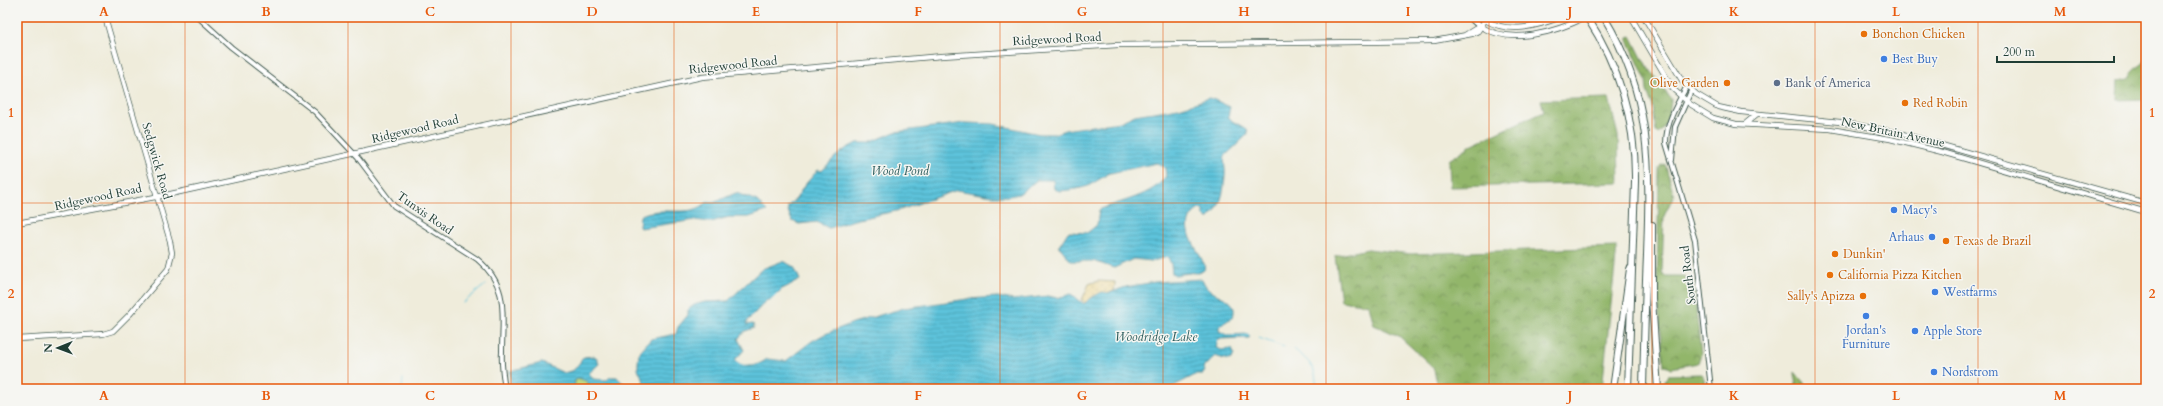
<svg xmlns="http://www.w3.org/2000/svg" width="2163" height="406" font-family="Cardo,serif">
<defs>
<pattern id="forest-crowns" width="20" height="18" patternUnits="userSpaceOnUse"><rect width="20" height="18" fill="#92b66b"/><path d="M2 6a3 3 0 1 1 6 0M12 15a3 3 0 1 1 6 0" fill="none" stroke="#779559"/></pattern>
<pattern id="sand-dots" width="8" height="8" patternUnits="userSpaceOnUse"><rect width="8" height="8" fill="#eeda9e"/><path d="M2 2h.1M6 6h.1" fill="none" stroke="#ccbc89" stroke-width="1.8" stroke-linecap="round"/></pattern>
<pattern id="water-rules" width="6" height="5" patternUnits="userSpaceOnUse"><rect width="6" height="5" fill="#5dc3db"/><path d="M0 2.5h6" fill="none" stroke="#4ca0b2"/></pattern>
</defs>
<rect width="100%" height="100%" fill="#f6f6f2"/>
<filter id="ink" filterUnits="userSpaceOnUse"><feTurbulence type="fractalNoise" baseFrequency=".025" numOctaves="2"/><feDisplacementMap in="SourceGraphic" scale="8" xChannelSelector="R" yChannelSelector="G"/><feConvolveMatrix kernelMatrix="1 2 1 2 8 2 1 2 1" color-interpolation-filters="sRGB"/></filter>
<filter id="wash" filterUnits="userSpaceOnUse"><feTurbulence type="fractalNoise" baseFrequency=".012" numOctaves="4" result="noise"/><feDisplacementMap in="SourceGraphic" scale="16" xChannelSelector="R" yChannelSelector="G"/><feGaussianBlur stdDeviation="0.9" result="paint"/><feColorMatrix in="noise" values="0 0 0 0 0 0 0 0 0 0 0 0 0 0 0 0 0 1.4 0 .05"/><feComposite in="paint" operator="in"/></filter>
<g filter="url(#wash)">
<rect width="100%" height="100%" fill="#efecdb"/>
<!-- grass -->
<path fill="#b8d57b" stroke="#6c8958" d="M578,378L587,381L588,386L584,389H574L575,380Z"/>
<!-- forest -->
<path fill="url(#forest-crowns)" stroke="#587a50" d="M1490,17H1520L1519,21C1510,25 1499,22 1490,17Z
M1631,36L1643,60L1671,99C1671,108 1666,130 1658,134L1656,132L1653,107L1647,91L1646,80L1628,40V37Z
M2146,59V99L2118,100L2119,81L2128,79C2134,65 2142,68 2146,59Z
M1609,98L1618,136L1619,183L1450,187L1449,160L1473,144L1544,111L1541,100Z
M1665,164L1674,195L1664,216L1662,272L1665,276H1683L1693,281L1701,354L1698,363L1671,368L1664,366L1657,291L1659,168L1661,165Z
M1617,247L1602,389H1439L1433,367L1399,336L1374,325L1369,305L1341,301L1335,256L1368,249L1411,254Z
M1795,372L1809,389H1796Z
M1701,374L1704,378L1705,389H1666L1665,380L1668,375Z"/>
<!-- sand -->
<path fill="url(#sand-dots)" stroke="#868c69" d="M1098,281L1115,282L1114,292C1102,295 1094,293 1085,303L1082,300L1089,284Z"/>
<!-- water -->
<path fill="url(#water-rules)" stroke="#3e8088" d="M1210,98L1230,107L1228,116L1232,121L1247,129L1248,134L1225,156C1223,163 1226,169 1225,175C1224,192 1221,208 1208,219L1204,216L1203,210L1199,209C1174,225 1200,249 1205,268L1203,271L1175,275L1172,273L1171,264L1168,257L1152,261L1133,259L1114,268L1093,261H1071L1059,246L1068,232L1087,233L1097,225L1099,210C1121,200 1152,197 1166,176L1165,168L1157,163L1110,173L1088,186L1077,189L1060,191L1054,189L1053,180H1037L1019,194L1009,196H993L957,190L900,210L854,220L829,228L817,222L799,224L792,221L788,211V206L796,199L804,186L818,170L822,171L835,157L847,148L857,143H869L895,132L965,123L993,124L1039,134H1054L1065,130L1120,122L1135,115L1179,108Z
M736,193L757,201L767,211L749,217H729L711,222L695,220L640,228L639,227L640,216C660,204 692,220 708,201L713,203Z
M783,261L794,267L800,280L782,289L771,300H767L748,320L746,325L753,324L754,328L745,331L738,339L744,350L735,360C744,370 758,366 767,359L786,361L812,341L823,335L853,323L904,308L968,299L998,297L1013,300L1048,296L1057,298L1071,294L1084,304L1089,299L1102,292L1109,293L1126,287L1155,282L1202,279C1204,283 1206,288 1210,290C1218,298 1239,298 1233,317L1219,326V331L1227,335L1248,334L1250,336L1249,338L1218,339L1216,348L1221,350L1232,349L1234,354L1232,359L1228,360L1215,356L1207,365L1205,364L1203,368L1205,371L1203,374H1197L1168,389H582L588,386V382L579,378L575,380L574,389H511L510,371L542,363L564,373L574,370L584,357L594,356L597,358L599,364L589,373L593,379L607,380L610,377H617C625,386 635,393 644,381L638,369V363L639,354L642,349L651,339L676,334L678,327L688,315V310L694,305L705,302L728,301L762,269Z"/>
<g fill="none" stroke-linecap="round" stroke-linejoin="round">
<!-- stream -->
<path stroke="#5dc3db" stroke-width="1" d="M463,303L485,285
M1259,338L1284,347
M1294,349C1302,356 1310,361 1314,371C1317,378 1314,383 1320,389
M402,389L403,379"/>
</g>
</g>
<g filter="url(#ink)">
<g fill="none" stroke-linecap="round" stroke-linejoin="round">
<!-- tertiary casing -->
<g stroke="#3e574d" stroke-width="6">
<path id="tertiary" d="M198,17L231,47L315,112L358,158L394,206L477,259C510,286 502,316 502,352C501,365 503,377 505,389
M1687,86C1677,104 1666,122 1666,143L1695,240L1711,389
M1672,160L1675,127L1691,91"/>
</g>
<!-- secondary casing -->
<g stroke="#3e574d" stroke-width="6">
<path id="secondary" d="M1631,17L1673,89L1690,104L1713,118L1736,124L1830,129L1890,139L1942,152L2146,212
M1644,17L1683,82L1696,94L1718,107L1741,112L1840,122L1899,133L2146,203
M1465,35L1480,26C1511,46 1556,32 1586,17
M1745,124L1757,114
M17,223L166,195L702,77L942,56L1118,45L1434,41L1472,34L1478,31L1485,20C1509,34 1536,27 1561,17
M17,339L103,334L113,331L130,314L168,269L172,253L170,241L105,17"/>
</g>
<!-- motorway casing -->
<g stroke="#3e574d" stroke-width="8">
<path id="motorway" d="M1470,17L1480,26
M1481,17L1485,20
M1587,17C1619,66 1636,123 1635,182L1628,389
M1604,17C1652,96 1650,166 1647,255C1645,300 1644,344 1643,389
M1652,225V299L1658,389
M1613,389L1630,269"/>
</g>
<!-- tertiary -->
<use href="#tertiary" stroke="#fff" stroke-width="4"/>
<!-- secondary -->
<use href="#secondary" stroke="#fff" stroke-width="4.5"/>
<!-- motorway -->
<use href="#motorway" stroke="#fff" stroke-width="6"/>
</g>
</g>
<!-- grid -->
<path fill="none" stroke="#e8590c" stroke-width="1" stroke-opacity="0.55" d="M185,17V389M348,17V389M511,17V389M674,17V389M837,17V389M1000,17V389M1163,17V389M1326,17V389M1489,17V389M1652,17V389M1815,17V389M1978,17V389M17,203H2146"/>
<!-- markers -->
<g fill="#e8710a" stroke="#f6f6f2" stroke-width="1.5">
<circle cx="1864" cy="34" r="4"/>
<circle cx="1727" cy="83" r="4"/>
<circle cx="1905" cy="103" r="4"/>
<circle cx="1946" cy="241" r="4"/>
<circle cx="1835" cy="254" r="4"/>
<circle cx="1830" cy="275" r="4"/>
<circle cx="1863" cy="296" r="4"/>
</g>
<g fill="#3f7fe0" stroke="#f6f6f2" stroke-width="1.5">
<circle cx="1884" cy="59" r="4"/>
<circle cx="1894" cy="210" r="4"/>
<circle cx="1932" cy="237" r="4"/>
<circle cx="1935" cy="292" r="4"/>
<circle cx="1866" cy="316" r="4"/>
<circle cx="1915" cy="331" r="4"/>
<circle cx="1934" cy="372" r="4"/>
</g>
<circle fill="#5c6f8a" stroke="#f6f6f2" stroke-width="1.5" cx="1777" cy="83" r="4"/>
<g text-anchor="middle" stroke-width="3" stroke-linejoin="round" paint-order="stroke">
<!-- food labels -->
<g font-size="12" fill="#c56008" stroke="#f6f6f2" text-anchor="start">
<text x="1872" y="38">Bonchon Chicken</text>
<text x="1719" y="87" text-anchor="end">Olive Garden</text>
<text x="1913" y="107">Red Robin</text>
<text x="1954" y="245">Texas de Brazil</text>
<text x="1843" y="258">Dunkin'</text>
<text x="1838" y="279">California Pizza Kitchen</text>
<text x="1855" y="300" text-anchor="end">Sally's Apizza</text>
</g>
<!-- street labels -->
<g font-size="12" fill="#1f3d34" stroke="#f6f6f2">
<text transform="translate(1057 39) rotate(-3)" y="4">Ridgewood Road</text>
<text transform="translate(733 65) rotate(-6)" y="4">Ridgewood Road</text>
<text transform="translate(415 129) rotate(-13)" y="4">Ridgewood Road</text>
<text transform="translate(1893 132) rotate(12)" y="4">New Britain Avenue</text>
<text transform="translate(157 161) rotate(74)" y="4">Sedgwick Road</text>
<text transform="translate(98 197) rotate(-12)" y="4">Ridgewood Road</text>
<text transform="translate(425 213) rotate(35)" y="4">Tunxis Road</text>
<text transform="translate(1688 275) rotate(-97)" y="4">South Road</text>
</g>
<!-- shop labels -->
<g font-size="12" fill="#366cbe" stroke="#f6f6f2" text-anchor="start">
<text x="1892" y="63">Best Buy</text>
<text x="1902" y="214">Macy's</text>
<text x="1924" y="241" text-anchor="end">Arhaus</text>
<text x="1943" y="296">Westfarms</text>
<text x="1866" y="334" text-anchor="middle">Jordan's<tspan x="1866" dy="14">Furniture</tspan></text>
<text x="1923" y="335">Apple Store</text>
<text x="1942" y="376">Nordstrom</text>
</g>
<!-- service labels -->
<g font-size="12" fill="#4e5e75" stroke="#f6f6f2" text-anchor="start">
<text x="1785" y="87">Bank of America</text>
</g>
<!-- water labels -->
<g font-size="13" font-style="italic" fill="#2e5e5e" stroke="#f6f6f2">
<text x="900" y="175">Wood Pond</text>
<text x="1156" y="341">Woodridge Lake</text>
</g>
</g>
<!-- margin -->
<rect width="2163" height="406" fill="none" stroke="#f6f6f2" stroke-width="44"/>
<!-- north arrow -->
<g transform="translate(58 348) rotate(269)" stroke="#f6f6f2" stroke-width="3" paint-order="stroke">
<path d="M0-3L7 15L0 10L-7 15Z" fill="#1f3d34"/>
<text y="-6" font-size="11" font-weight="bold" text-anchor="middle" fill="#1f3d34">N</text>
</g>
<!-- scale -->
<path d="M1997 56v6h117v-6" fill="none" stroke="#1f3d34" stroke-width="2"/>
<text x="2003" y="56" font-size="12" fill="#1f3d34" stroke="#f6f6f2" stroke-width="3" paint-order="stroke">200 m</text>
<rect x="22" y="22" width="2119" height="362" fill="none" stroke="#e8590c" stroke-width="1.5"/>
<g font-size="13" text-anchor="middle" font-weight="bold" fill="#e8590c">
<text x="104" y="16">A</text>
<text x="266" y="16">B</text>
<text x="430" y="16">C</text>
<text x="592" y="16">D</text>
<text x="756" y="16">E</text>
<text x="918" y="16">F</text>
<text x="1082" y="16">G</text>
<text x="1244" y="16">H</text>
<text x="1408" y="16">I</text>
<text x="1570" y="16">J</text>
<text x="1734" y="16">K</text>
<text x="1896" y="16">L</text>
<text x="2060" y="16">M</text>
<text x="11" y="117">1</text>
<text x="2152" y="117">1</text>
<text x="11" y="298">2</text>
<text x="2152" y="298">2</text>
<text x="104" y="400">A</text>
<text x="266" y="400">B</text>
<text x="430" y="400">C</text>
<text x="592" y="400">D</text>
<text x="756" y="400">E</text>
<text x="918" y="400">F</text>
<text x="1082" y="400">G</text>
<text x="1244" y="400">H</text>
<text x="1408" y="400">I</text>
<text x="1570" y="400">J</text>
<text x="1734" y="400">K</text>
<text x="1896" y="400">L</text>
<text x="2060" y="400">M</text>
</g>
</svg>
